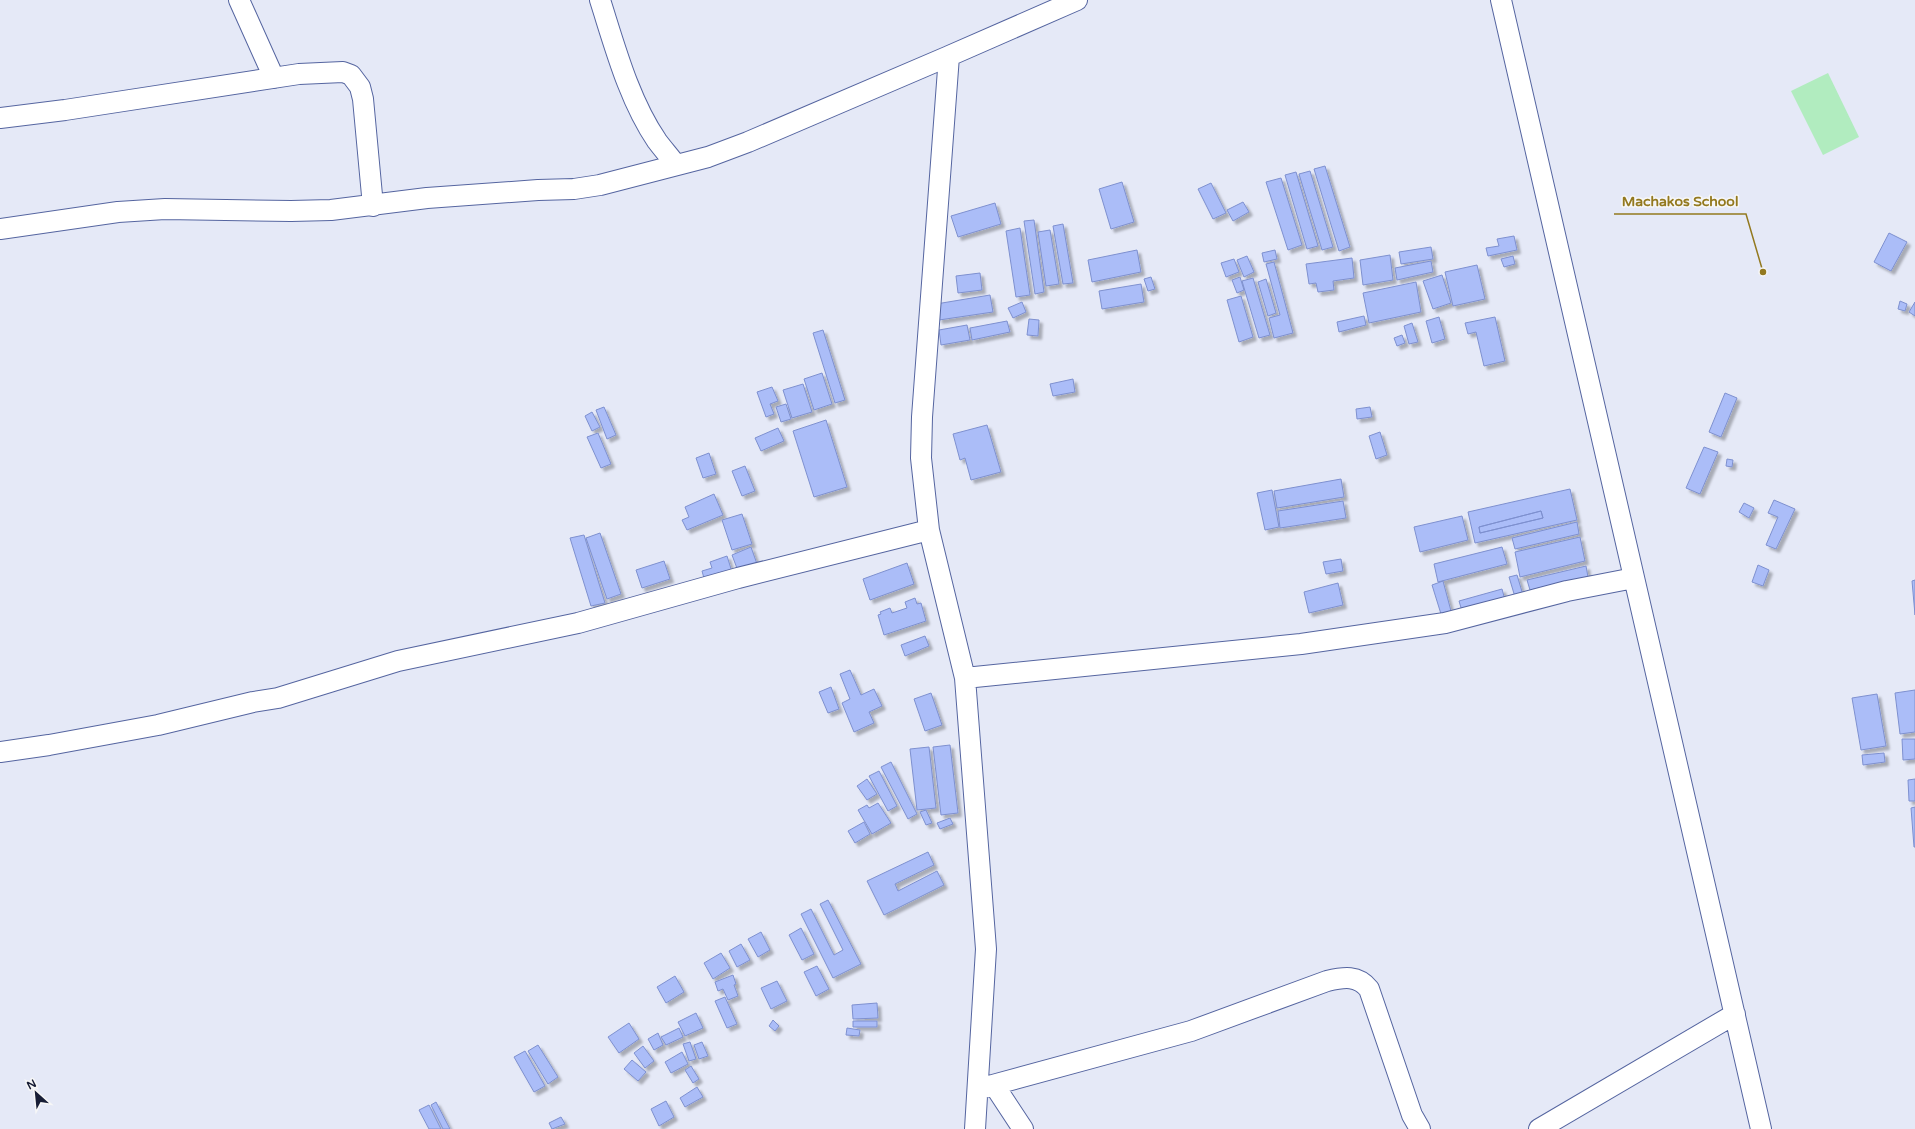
<svg xmlns="http://www.w3.org/2000/svg" width="1915" height="1129" font-family="'Varela Round',sans-serif">
<defs>
<filter id="shadow"><feDropShadow dx="3.5" dy="3.5" stdDeviation="1" flood-color="#0004"/></filter>
</defs>
<rect width="100%" height="100%" fill="#e5e9f7"/>
<!-- green -->
<path fill="#b1ecbf" d="M1828,73L1859,137L1823,155L1791,91Z"/>
<!-- building -->
<path fill="#abbdf8" stroke="#7e90cf" fill-rule="evenodd" filter="url(#shadow)" d="M1325,166L1350,247L1339,251L1314,169Z
M1310,171L1333,247L1322,250L1299,174Z
M1296,172L1318,246L1307,249L1285,175Z
M1281,178L1302,245L1288,250L1266,182Z
M1122,182L1134,222L1111,229L1099,189Z
M1211,183L1226,213L1213,219L1198,189Z
M1243,202L1249,212L1233,221L1227,210Z
M995,203L1001,224L958,237L951,216Z
M1034,220L1044,292L1035,294L1024,221Z
M1063,224L1073,283L1063,284L1053,226Z
M1020,228L1030,295L1016,297L1006,231Z
M1050,230L1059,284L1046,286L1038,232Z
M1889,233L1907,242L1891,271L1874,262Z
M1514,236L1517,250L1488,256L1486,248L1499,246L1497,239Z
M1431,247L1433,259L1401,264L1399,252Z
M1137,250L1141,272L1092,282L1088,260Z
M1275,250L1277,259L1264,262L1262,253Z
M1390,255L1393,280L1363,285L1360,260Z
M1247,256L1254,272L1244,277L1237,260Z
M1513,256L1515,264L1504,267L1501,259Z
M1352,258L1354,278L1333,281L1334,290L1318,292L1316,283L1309,284L1306,264Z
M1234,259L1239,272L1226,277L1221,263Z
M1431,261L1433,272L1397,280L1395,268Z
M1274,262L1293,333L1274,338L1269,318L1280,315L1266,264Z
M1477,265L1485,299L1453,306L1445,272Z
M980,273L982,290L958,293L956,276Z
M1442,275L1451,303L1433,309L1423,281Z
M1151,277L1155,289L1148,291L1144,279Z
M1240,277L1244,290L1237,293L1232,280Z
M1253,278L1270,335L1259,338L1242,281Z
M1266,279L1276,313L1268,316L1258,282Z
M1416,282L1421,312L1369,323L1363,293Z
M1141,284L1144,302L1102,309L1099,291Z
M990,295L993,312L939,320L936,304Z
M1241,296L1253,337L1239,342L1227,300Z
M1900,301L1907,304L1905,311L1898,309Z
M1022,302L1026,312L1013,318L1008,308Z
M1915,302V316L1909,312Z
M1364,316L1366,325L1339,332L1337,322Z
M1439,317L1445,339L1432,343L1426,321Z
M1495,317L1505,361L1484,366L1476,332L1468,334L1465,323Z
M1029,319L1039,320L1038,336L1027,335Z
M1007,321L1010,332L972,340L970,328Z
M1412,323L1418,342L1409,344L1404,326Z
M967,325L970,340L941,345L939,330Z
M823,330L845,400L835,403L813,333Z
M1402,335L1405,343L1397,346L1394,338Z
M822,373L832,404L814,410L804,379Z
M1073,379L1075,392L1053,396L1050,384Z
M803,384L812,412L792,418L783,390Z
M772,387L778,401L770,404L774,414L766,417L757,392Z
M1725,393L1737,398L1721,437L1709,432Z
M786,404L791,419L781,422L776,407Z
M604,407L616,435L607,439L596,410Z
M1370,407L1372,417L1357,419L1356,409Z
M592,412L600,427L592,431L585,416Z
M826,420L847,487L814,497L793,431Z
M987,425L1001,472L971,480L965,458L960,460L953,434Z
M778,428L784,441L761,451L755,438Z
M1380,432L1387,455L1376,459L1369,436Z
M598,433L611,464L601,468L587,437Z
M1704,447L1718,452L1700,494L1686,488Z
M709,453L716,474L703,478L696,458Z
M1727,459L1733,460L1732,467L1726,466Z
M745,466L755,491L742,496L732,471Z
M1341,479L1344,497L1277,508L1274,491Z
M1570,489L1577,520L1475,543L1468,512ZM1541,511L1543,518L1480,533L1479,527Z
M1272,490L1279,527L1265,530L1257,493Z
M714,494L723,515L687,530L682,520L689,517L685,507Z
M1774,500L1795,509L1776,549L1766,545L1778,517L1768,513Z
M1343,501L1346,518L1280,528L1278,511Z
M1744,503L1754,508L1749,518L1739,512Z
M1541,511L1543,518L1480,533L1479,527Z
M742,514L752,544L732,550L722,520Z
M1462,516L1468,540L1420,552L1414,527Z
M1577,522L1579,534L1515,549L1512,538Z
M600,533L621,594L607,599L586,538Z
M584,535L605,603L591,606L570,538Z
M1580,537L1585,561L1520,577L1515,552Z
M751,547L757,564L738,571L732,555Z
M1502,547L1507,564L1438,582L1434,564Z
M727,556L732,572L705,582L702,571L712,568L710,562Z
M1341,559L1343,571L1326,574L1323,562Z
M664,561L670,579L642,588L636,570Z
M907,563L914,584L870,600L863,579Z
M1758,565L1769,570L1763,586L1752,582Z
M1586,566L1588,577L1530,590L1527,580Z
M1517,575L1523,595L1515,597L1509,577Z
M1915,580V615L1912,581Z
M1443,581L1451,611L1441,614L1432,585Z
M1338,583L1343,605L1309,613L1304,592Z
M1502,589L1505,600L1462,611L1459,601Z
M915,598L917,604L921,603L926,621L884,635L878,615L881,614L880,612L890,608L892,613L907,608L905,602Z
M925,636L929,646L905,656L901,645Z
M850,670L861,695L874,689L882,706L869,712L874,723L854,732L842,703L850,699L840,674Z
M831,687L839,709L828,713L819,692Z
M1915,690V732L1900,734L1895,693Z
M931,693L942,725L925,731L914,699Z
M1877,694L1886,746L1861,750L1852,698Z
M1902,739H1915V759L1903,760Z
M950,745L958,813L941,815L933,747Z
M929,747L936,808L917,810L910,749Z
M1884,753L1885,762L1863,765L1862,755Z
M891,762L917,814L908,819L881,767Z
M879,771L897,806L888,811L869,776Z
M867,779L877,794L867,800L857,786Z
M1915,779V801H1909L1908,780Z
M878,803L891,823L872,834L858,810L867,805L869,808Z
M1915,807V847H1914L1911,808Z
M926,810L932,823L926,825L920,812Z
M950,818L953,824L940,829L937,823Z
M864,822L870,834L855,843L848,831Z
M928,852L934,865L895,884L898,891L937,871L944,885L884,915L867,881Z
M828,900L861,964L833,978L801,914L811,909L834,955L843,950L820,904Z
M801,928L814,954L802,960L789,935Z
M761,932L770,950L758,957L748,939Z
M741,944L750,960L737,967L729,951Z
M721,953L730,968L713,979L704,963Z
M817,966L829,989L816,996L804,972Z
M733,975L736,984L734,985L738,996L728,1000L723,989L718,991L715,982Z
M675,976L684,992L666,1003L657,987Z
M777,981L787,1001L771,1009L761,988Z
M725,997L737,1024L727,1028L715,1001Z
M877,1003L878,1018L853,1019L852,1005Z
M696,1013L703,1028L685,1036L678,1022Z
M773,1020L779,1026L775,1031L769,1026Z
M853,1021H877V1027H853Z
M629,1023L639,1039L619,1053L608,1037Z
M679,1028L683,1037L666,1045L661,1037Z
M847,1028L860,1030L859,1036L846,1035Z
M658,1033L663,1045L654,1050L648,1039Z
M690,1042L696,1059L689,1061L683,1044Z
M702,1042L708,1056L699,1059L694,1045Z
M538,1045L558,1077L548,1084L528,1051Z
M643,1046L654,1061L645,1068L634,1053Z
M525,1051L545,1086L534,1092L514,1057Z
M682,1052L688,1064L671,1073L665,1062Z
M632,1060L646,1072L638,1081L624,1069Z
M691,1066L699,1079L693,1083L685,1070Z
M697,1087L703,1097L685,1107L680,1098Z
M666,1101L674,1117L659,1126L651,1109Z
M436,1102L450,1129H443L431,1105Z
M429,1105L441,1129H429L419,1110Z
M561,1117L565,1124L552,1129L549,1123Z"/>
<g fill="none" stroke-linecap="round" stroke-linejoin="round">
<!-- minor casing -->
<g stroke="#5565a0" stroke-width="22">
<path id="minor" d="M239,0L274,78
M600,0C615,47 629,100 657,141C663,149 670,157 676,165
M1501,0L1761,1129
M0,118L65,110L299,74L343,72L351,75L360,87L363,99L373,206
M0,229L118,212L165,209L291,211L331,210L427,198L538,190L574,189L600,185L708,157L748,142L949,56
M965,678L1301,644L1445,623L1567,591L1634,578
M0,752L49,745L158,725L253,702L278,698L398,661L578,623L738,578L929,530
M994,1085L1023,1129
M978,1089L1191,1031L1327,981C1344,977 1358,975 1369,989L1412,1115L1420,1129
M975,1129L986,949L965,678L929,530L921,458L922,417L949,56L1077,0
M1539,1129L1735,1014"/>
</g>
<!-- minor -->
<use href="#minor" stroke="#fff" stroke-width="20"/>
</g>
<!-- callouts -->
<path fill="none" stroke="#93791f" stroke-width="1.5" d="M1763 272L1746 214H1614"/>
<circle fill="#93791f" stroke="#f7f7f7" stroke-width="1.5" cx="1763" cy="272" r="4"/>
<g font-size="14" text-anchor="middle" font-weight="bold" fill="#93791f" stroke="#f7f7f7" stroke-width="3" stroke-linejoin="round" paint-order="stroke">
<text x="1680" y="206">Machakos School</text>
</g>
<!-- north arrow -->
<g transform="translate(36 1093) rotate(333)" stroke="#f7f7f7" stroke-width="3" paint-order="stroke">
<path d="M0-3L7 15L0 10L-7 15Z" fill="#171d36"/>
<text y="-6" font-size="11" font-weight="bold" text-anchor="middle" fill="#171d36">N</text>
</g>
</svg>
